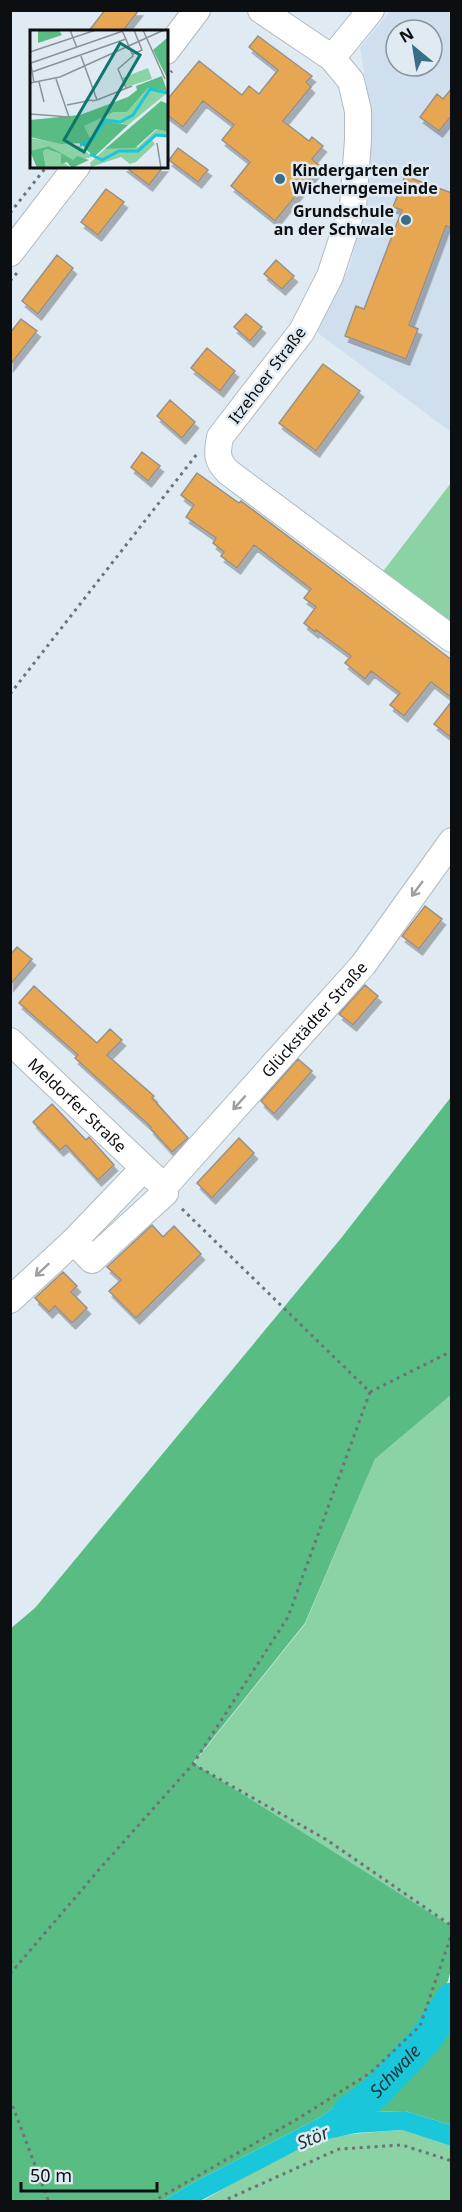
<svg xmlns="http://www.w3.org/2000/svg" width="462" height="2212" font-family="'Noto Sans',sans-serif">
<defs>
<filter id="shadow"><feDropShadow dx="3.5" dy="6" stdDeviation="0" flood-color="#0004"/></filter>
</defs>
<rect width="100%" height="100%" fill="#e0eaf2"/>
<!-- built -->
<path fill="#d0dfed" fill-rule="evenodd" d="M390,11H451V432L314,330L350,267L370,174V106L360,48ZM396,30H432V66H396Z"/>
<!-- green -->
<path fill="#8bd2a5" d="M451,483V629L381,574Z
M451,1395V1926L193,1764L305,1624L375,1459Z
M402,2130L451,2146V2201L200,2202C237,2182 285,2151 324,2140C349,2133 375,2132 402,2130Z"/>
<!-- forest -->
<path fill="#59bc82" d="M451,1097V1395L375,1459L305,1623L193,1763L451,1926V1969L448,1981L424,2028L375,2077L319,2118L196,2181L162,2201H11L10,1629L35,1608L342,1237Z
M451,2023V2125L405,2111L373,2112L369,2108L372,2103L414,2069Z"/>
<!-- water -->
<path fill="#1ac6da" d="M375,2077L389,2090L372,2103L369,2108L374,2112L405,2111L451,2125V2146L402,2130L356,2133L324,2140L301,2148L200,2201H162L196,2181L319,2118Z"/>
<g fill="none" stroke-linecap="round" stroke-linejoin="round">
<!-- river -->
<path stroke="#1ac6da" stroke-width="33" id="s1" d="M349,2112L376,2092L426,2039L452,1999"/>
</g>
<!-- building -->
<path fill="#e7a651" stroke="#989189" stroke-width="1.5" filter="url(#shadow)" d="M105,10H139L122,32H88Z
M258,36L312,76L306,82L311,87L283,121L309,141L312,137L323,146L312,159L320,166L275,221L231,186L250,162L222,140L234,125L203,101L183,127L166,114V101L199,61L242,95L249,86L259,94L278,70L249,47Z
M452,88V115L439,131L420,117L437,94L443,99Z
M178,148L208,170L198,182L169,160Z
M124,166H164L149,185Z
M405,176L452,193V228L446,226L409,325L418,329L406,359L345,336L356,306L364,309L402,210L393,207Z
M106,189L124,202L98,235L81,222Z
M57,255L73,268L38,314L22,301Z
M276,260L294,276L282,289L264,274Z
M246,314L262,327L250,341L234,327Z
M21,319L37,331L10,365V333Z
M207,348L235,371L220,391L191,368Z
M323,364L360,391L316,451L279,423Z
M170,400L195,422L182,438L157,416Z
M142,452L160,466L148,481L131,467Z
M197,473L239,503L241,501L452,660V698L431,682L404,716L390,705L400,693L371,671L365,679L345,663L351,656L316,630L315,632L304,623L316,607L304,598L311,589L254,545L237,568L221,556L224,552L213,543L216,538L186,517L194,505L181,495Z
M452,701V738L434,724Z
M425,906L442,919L419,949L402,936Z
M17,947L32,959L10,985V955Z
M365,985L378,996L353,1025L339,1014Z
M34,986L97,1043L110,1029L122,1040L107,1055L154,1096L152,1098L188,1138L172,1152L150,1128L151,1127L75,1058L78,1055L19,1003Z
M298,1059L312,1071L274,1114L261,1101Z
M52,1104L86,1140L89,1137L114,1165L98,1180L66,1145L60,1150L33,1122Z
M239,1138L254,1153L212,1198L197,1183Z
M152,1225L163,1237L174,1226L201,1254L136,1318L109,1291L121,1280L107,1267Z
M63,1272L77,1286L71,1292L87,1308L72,1323L55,1306L49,1312L35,1298Z"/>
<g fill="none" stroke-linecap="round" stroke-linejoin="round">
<!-- minor casing -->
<g stroke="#b1bac1" stroke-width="28">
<g id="minor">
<path d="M261,10L332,58L351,81L358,111V140L353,206L330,276L302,331L220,437C217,453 216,460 228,472L452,639"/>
<path d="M166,51L197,10"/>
<path d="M332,58L371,10"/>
<path d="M10,253L77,166"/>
<path id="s2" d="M10,1041L144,1168L164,1187L165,1193L92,1260L74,1241L144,1168"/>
<path id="s3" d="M164,1187L363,965L452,841"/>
<path d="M10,1300L74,1241"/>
</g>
</g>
<!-- path -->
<path stroke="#6d7378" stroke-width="3" stroke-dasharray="3 4.5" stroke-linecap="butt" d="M166,78L172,71
M10,213L47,166
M10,281L17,273
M10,694L197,454
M370,1392L452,1351
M193,1764L327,1840L452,1926
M10,1961L17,1966
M10,1974L103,1865L193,1764L288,1617L370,1392L180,1207
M10,2099L49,2202
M152,2202L299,2118L370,2073L420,2026L452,1933
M221,2202L339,2149L402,2145L452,2161"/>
<!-- minor -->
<use href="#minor" stroke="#fff" stroke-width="26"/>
</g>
<!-- one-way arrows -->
<defs><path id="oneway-shaft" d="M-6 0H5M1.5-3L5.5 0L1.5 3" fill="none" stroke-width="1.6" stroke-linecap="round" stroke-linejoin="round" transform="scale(1.5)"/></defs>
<g stroke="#9e9fa0">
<use href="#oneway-shaft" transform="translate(417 889) rotate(126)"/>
<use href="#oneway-shaft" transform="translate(239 1103) rotate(132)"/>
<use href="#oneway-shaft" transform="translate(42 1270) rotate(137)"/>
</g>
<!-- markers -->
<g fill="#386e89" stroke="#e0eaf2" stroke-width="2">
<circle cx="280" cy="179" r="6"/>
<circle cx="406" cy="220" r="6"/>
</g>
<g text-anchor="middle" stroke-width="5" stroke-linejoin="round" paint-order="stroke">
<!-- poi labels -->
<g font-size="16" font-weight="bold" fill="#0c0f12" stroke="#e0eaf2" text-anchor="start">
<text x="292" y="176">Kindergarten der<tspan x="292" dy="18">Wicherngemeinde</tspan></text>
<text x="394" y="217" text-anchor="end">Grundschule<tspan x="394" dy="18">an der Schwale</tspan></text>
</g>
<!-- street labels -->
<g font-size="16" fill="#0c0f12" stroke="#e0eaf2">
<text transform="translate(267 375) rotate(-53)" y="6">Itzehoer Straße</text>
<text dy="6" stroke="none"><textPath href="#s3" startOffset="225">Glückstädter Straße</textPath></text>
<text dy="6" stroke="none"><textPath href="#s2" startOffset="93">Meldorfer Straße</textPath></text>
</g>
<!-- water labels -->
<g font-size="18" font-style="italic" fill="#1a3336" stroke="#e0eaf2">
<text dy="6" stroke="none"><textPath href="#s1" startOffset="62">Schwale</textPath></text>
<text transform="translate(313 2138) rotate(-23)" y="6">Stör</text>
</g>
</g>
<!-- overview -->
<g transform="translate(30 30)">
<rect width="138" height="138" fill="#e0eaf2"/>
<path d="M118,38L122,49L96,57L92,48ZM118,58L137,63L98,95L76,90L61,110L53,96L84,82H97ZM127,99L138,102V106H123L121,109L125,114L106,132L100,134L91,127L61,137L60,133L75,119L108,117ZM0,108L50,116L62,127L43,131L19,116L0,121ZM18,119L31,124V131L42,138H16L13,120Z" fill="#8bd2a5"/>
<path d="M8,0H29L32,5L8,13ZM137,8L138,9V50L123,20ZM132,46L137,61L118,58L97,82H84L54,96L61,110L57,113L31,114L0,107V90L50,85L98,67L107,60L106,56ZM131,71L138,74V102L126,99L105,118L75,119ZM76,91L98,95L64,127L52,115L63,110ZM19,116L43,130L47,126L59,130L42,138L37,132L31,134V124L17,119L13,121L16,138H7L0,121Z" fill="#59bc82"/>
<path fill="none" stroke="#1ac6da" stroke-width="3" d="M50,115L62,110L76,90L90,92L103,85L120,59L138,63M60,124L72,130L89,121H108L126,105L138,106"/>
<path fill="none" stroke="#8b9298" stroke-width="1.5" d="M40,0L47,18M92,0L103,26L88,39L96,58M113,0L135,49M0,22L66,0M103,24L112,20L104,0M51,26L67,70L62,71M0,29L4,53M1,33L93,1M2,42L96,9M9,52L14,72M0,53L30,47L134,0M67,70L102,56M37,75L62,70M0,84L39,87L26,49M127,113L131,138"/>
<path fill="#0f766e" fill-opacity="0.15" stroke="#0f766e" stroke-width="3" d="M90,13L110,25L54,122L34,110Z"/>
<rect width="138" height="138" fill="none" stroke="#0c0f12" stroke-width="3"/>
</g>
<!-- border -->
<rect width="462" height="2212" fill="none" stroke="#0c0f12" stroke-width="24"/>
<!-- north arrow -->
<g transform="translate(414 48) rotate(330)"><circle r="28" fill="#e0eaf2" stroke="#8b9298" stroke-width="1.5"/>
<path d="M0-4.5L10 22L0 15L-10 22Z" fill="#386e89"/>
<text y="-9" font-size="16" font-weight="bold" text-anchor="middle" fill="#0c0f12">N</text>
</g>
<!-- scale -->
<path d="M21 2182v9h136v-9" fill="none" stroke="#0c0f12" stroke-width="3"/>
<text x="30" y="2182" font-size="18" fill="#0c0f12" stroke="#e0eaf2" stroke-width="4.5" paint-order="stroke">50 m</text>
</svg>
